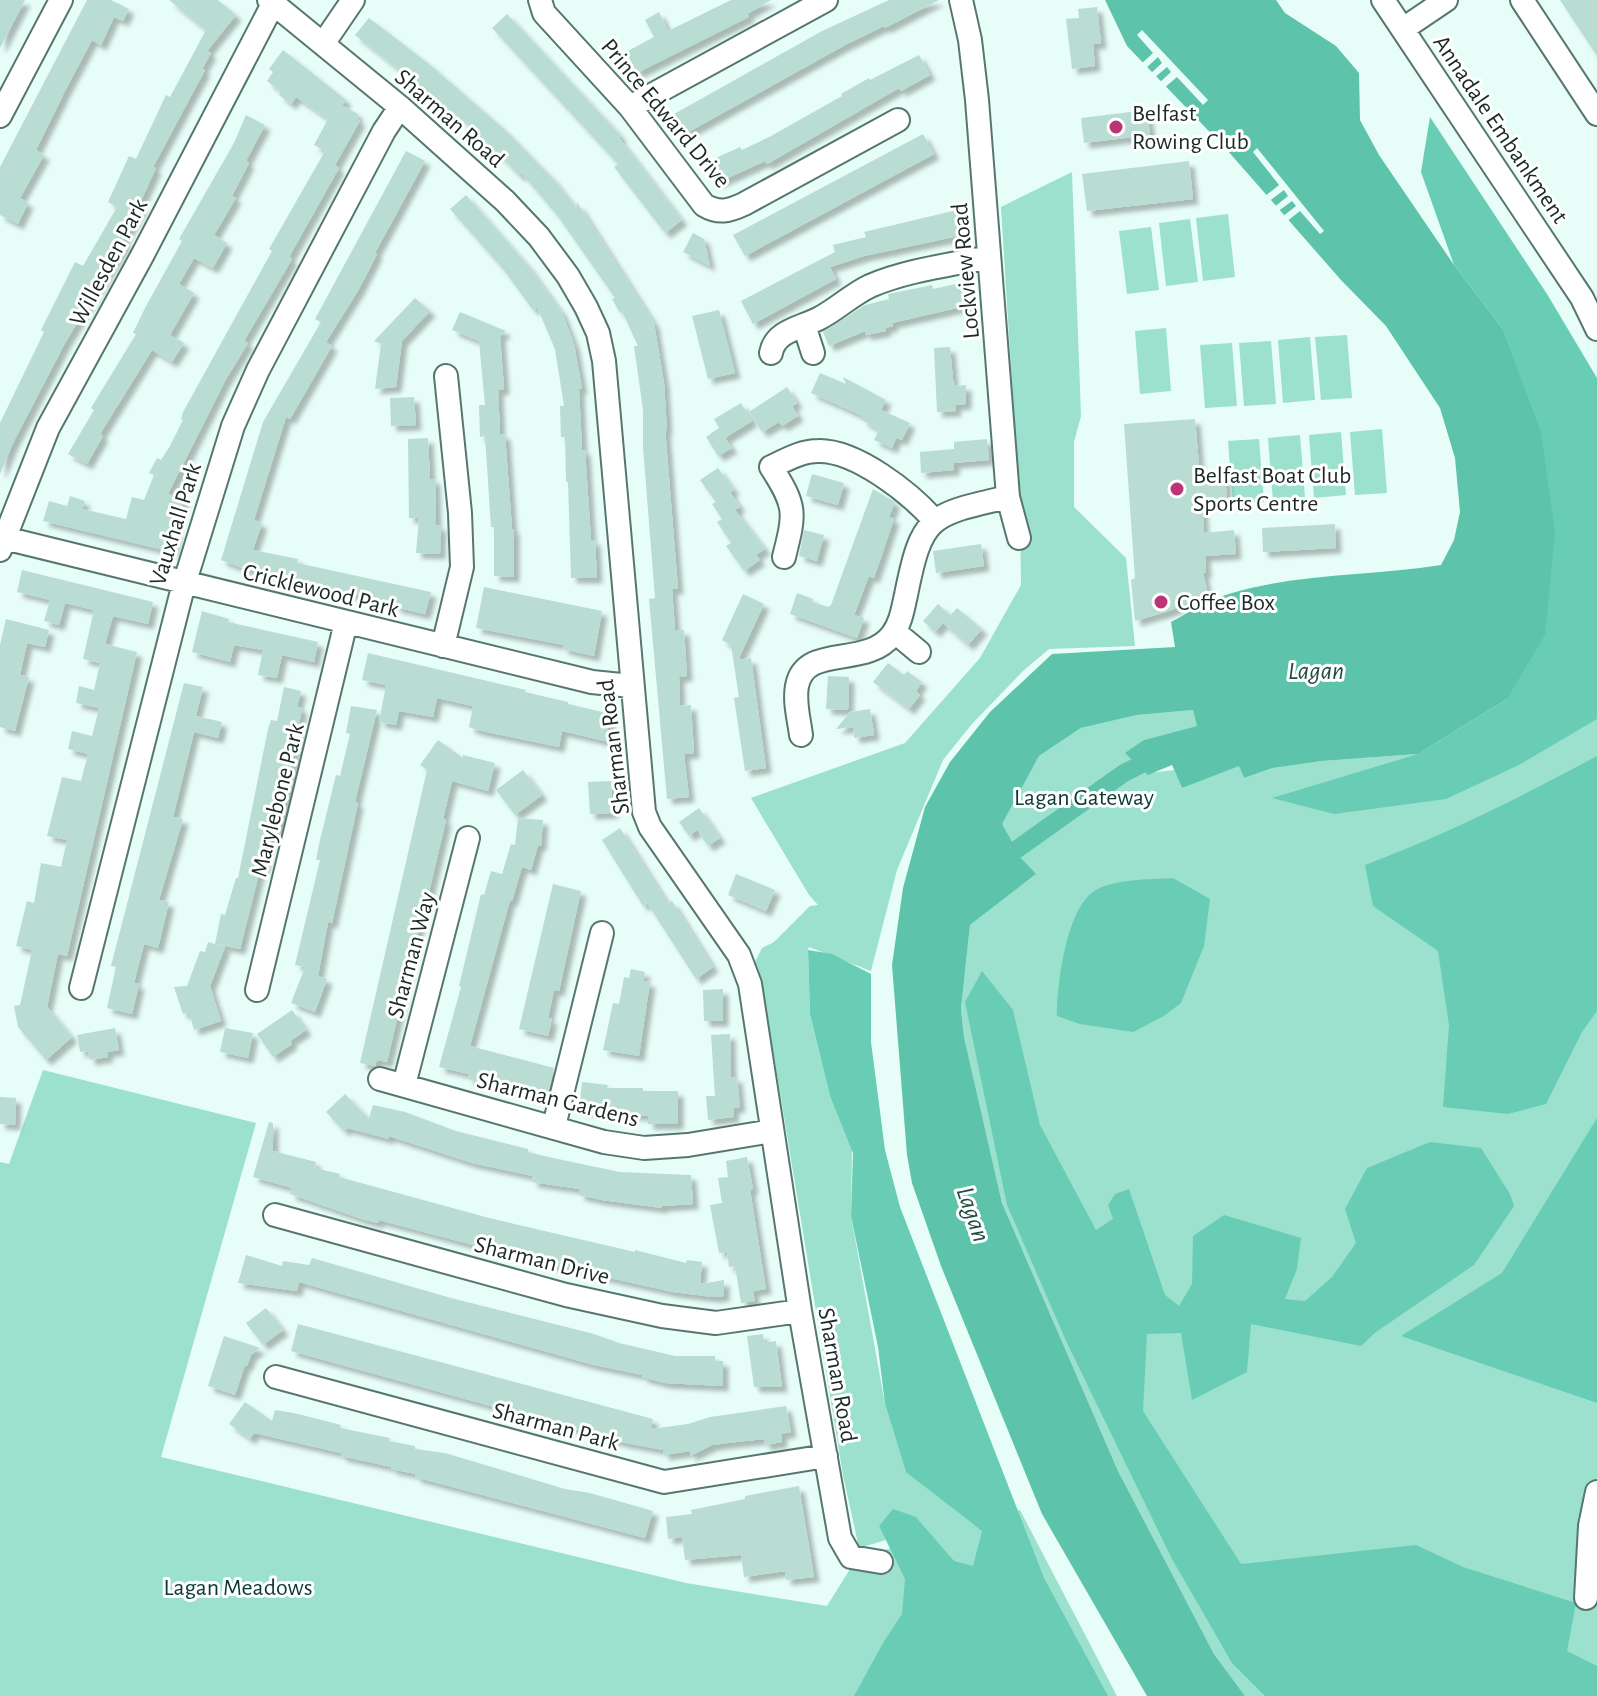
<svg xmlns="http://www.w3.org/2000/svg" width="1597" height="1696" font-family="'Alegreya Sans',sans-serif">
<defs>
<filter id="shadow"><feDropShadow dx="5.5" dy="5.5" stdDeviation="2" flood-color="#0004"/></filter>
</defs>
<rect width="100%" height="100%" fill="#e7fdf7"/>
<!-- green -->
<path fill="#9ce0ce" d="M1072,172L1081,416L1074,442V507L1126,558L1135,646L1049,649L1023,671L971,725L943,760L897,870L871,971L809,947L808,950L810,1014L830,1096L852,1149L851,1216L885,1404L906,1471L973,1524L1020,1510L1117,1696H0V1162L9,1164L43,1070L256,1123L161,1457L686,1583L827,1606L857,1558L932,1536L916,1517L879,1526L886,1540L859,1548L843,1475L761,977L755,962L762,948L774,942L810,906L818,905L809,895L751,798L905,743L980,658L1021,585L1020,513L1001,207Z
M1228,214L1235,277L1203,281L1196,218Z
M1190,219L1198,282L1166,286L1159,223Z
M1151,227L1159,290L1127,294L1119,231Z
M1166,328L1171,391L1140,394L1135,331Z
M1347,335L1352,398L1321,400L1315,337Z
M1310,337L1315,400L1283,403L1278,340Z
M1271,341L1276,404L1244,406L1239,343Z
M1232,343L1237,406L1205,408L1200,345Z
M1382,429L1387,493L1355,495L1350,432Z
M1341,432L1346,495L1314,498L1309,435Z
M1300,435L1305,498L1273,501L1268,438Z
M1259,439L1264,502L1233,505L1228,441Z
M1597,653V1696H1245L1214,1654L1118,1471L1002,1203L964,1037L961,1009L970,925L1035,875L1021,858L1001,824L1039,756L1081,728L1137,715L1193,710L1198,726L1144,740L1150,773L1174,770L1182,788L1239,765L1244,778L1273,768L1322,761L1418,754Z"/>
<!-- forest -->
<path fill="#69cdb5" d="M1430,117L1547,294L1597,378V719L1519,765L1446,799L1334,814L1272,798L1418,754L1507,699L1502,328L1454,265L1421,172Z
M1597,756V1011L1582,1032L1546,1104L1508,1114L1443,1107L1449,1025L1438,951L1373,906L1365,865C1445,835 1521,797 1597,756Z
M1173,878L1210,899L1204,946L1181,1003L1164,1016L1133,1032L1080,1024L1057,1016C1057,985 1066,911 1093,892C1112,878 1151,880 1173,878Z
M808,950L832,954L871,974V1042L885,1150L900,1207L1044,1578L1108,1696H854L883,1643L902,1614L905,1579L879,1526L893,1509L916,1517L954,1561L973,1566L982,1531L906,1472L885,1404L878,1347L851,1216L853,1153L830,1096L810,1014Z
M982,971L1013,1010L1040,1125L1096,1230L1113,1219L1108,1205L1115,1194L1129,1189L1165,1295L1179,1306L1192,1284L1193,1236L1224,1215L1301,1238L1297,1269L1285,1299L1305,1301L1332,1277L1356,1243L1345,1209L1367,1168L1430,1142L1481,1148L1510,1194L1514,1206L1474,1265L1376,1332L1361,1346L1251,1324L1247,1372L1192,1400L1181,1333L1147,1334L1143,1411L1241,1564L1416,1545L1463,1567L1576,1603L1567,1651L1597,1666V1696H1265L1232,1663L1172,1559L1067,1343L1007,1205L965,1002Z
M1597,1118V1403L1401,1336L1502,1273Z"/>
<!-- water -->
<path fill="#5ec3ab" d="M1105,0H1276L1285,13L1336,46L1359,73L1360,120L1379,155L1454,265L1502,328L1541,432L1555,532L1545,635L1507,699L1418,754L1322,761L1273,768L1244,778L1239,766L1182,788L1172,765L1148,775L1125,753L1144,740L1197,726L1193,710L1137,715L1081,728L1039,756L1002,824L1021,858L1036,874L970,925L961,1009L964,1037L1002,1203L1118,1471L1214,1654L1245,1696H1147L1042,1514L941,1266L912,1183L907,1155L892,965L903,888L925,807L950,762L990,712L1052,654L1175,647L1171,622C1190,612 1211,599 1232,593C1300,573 1372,576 1441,565L1454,540L1460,512L1455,458L1440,408L1386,326L1341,280L1227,150L1127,46Z"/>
<!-- pier -->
<path fill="#e7fdf7" d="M1142,30L1208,100L1203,105L1177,77L1163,89L1158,84L1171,72L1167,67L1153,79L1149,75L1162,63L1158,57L1144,70L1140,65L1153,53L1137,35Z
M1257,148L1324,231L1320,234L1300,211L1286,222L1282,217L1296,206L1292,201L1277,212L1273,208L1288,196L1284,190L1268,202L1264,197L1279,185L1253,152Z"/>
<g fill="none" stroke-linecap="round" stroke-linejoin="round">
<!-- canal -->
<path stroke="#5ec3ab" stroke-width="18" d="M999,862L1124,773L1160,755"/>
</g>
<!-- building -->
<path fill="#b9ddd3" filter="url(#shadow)" d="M0,0H25L0,48Z
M87,0H111L129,9L123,21L114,17L101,45L92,40L66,89L36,150L44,155L20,198L28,203L18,224L0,215V167Z
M169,0H218L236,15L207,51L211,53L202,69L205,70L153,167L156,168L139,205L142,207L123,240L126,242L65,343L13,443L0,474V423L44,332L41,330L75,262L83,266L117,207L108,202L129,156L136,159L166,95L170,97L206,30Z
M731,0H771L747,14L749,17L637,73L626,52L654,37L645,20L659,12L668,31Z
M889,0H939L885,28L884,26L845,45L685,134L674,114L822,31Z
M1560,0H1597V56L1568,12Z
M1097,7L1101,43L1093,44L1095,66L1072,69L1066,19L1079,18L1078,9Z
M507,14L621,136L619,138L682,220L665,233L614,167L618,164L492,28Z
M369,18L429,64L504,129L554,180L577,209V202L654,323L664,383L667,431L665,428L678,589H672L675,630H684L687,676L679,677L680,706L691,705L694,753L684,754L689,797L667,799L649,599L655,598L643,447V410L634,346H638L622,311L620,313L612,299L615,298L557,215L523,175H519L465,122L355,35Z
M283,50L346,100L342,105L358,114L356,118L360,121L335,165L339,168L289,257L292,259L244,341L248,343L225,381L168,494L184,499L174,530H177L172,552L43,521L49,501L67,506L70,496L85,501L82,509L126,519L132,497L144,500L154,475L149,473L157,458L161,460L170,446L183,420L181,419L183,412L272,251L269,249L325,151L314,145L328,119L296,97L291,104L279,95L281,92L267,81L273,72L269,69Z
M919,55L930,75L901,91L899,88L781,156L767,164L765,161L717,183L707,162L740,147L742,150L771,136L842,96L841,94L869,78L870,80Z
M1147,110L1150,135L1084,143L1081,118Z
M246,115L265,125L246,161L249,163L232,196L236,198L214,235L227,243L213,268L194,258L179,284L194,293L170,335L184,343L172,362L152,350L100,434L103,436L87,464L68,454L94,410L91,408L136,334L133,333L145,308L182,241L179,239L234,143Z
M923,134L934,154L745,256L733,235Z
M406,151L425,161L375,253L377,254L359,289L326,342L332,346L290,419L286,417L254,520L262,523L253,550L298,559L297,563L431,592L425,614L395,607L396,603L306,585L307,582L245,569L221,560L263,422L321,322L315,319Z
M1189,161L1193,199L1087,211L1082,174Z
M466,195L529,267L562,313L574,344L582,389H579L582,450H585L591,540H595L597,578H571L568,482H566L565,437H561L560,406H564L555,349L537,307L533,310L503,269L450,209Z
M957,210L963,235L864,256L830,267L836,279L753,324L741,301L835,252L833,245L866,237L864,232Z
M693,233L704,239L710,266L683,252Z
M965,282L970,305L892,323L893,326L885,328L886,331L866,335L865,331L829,346L823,332L865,305L889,299L888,294L932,285L933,289Z
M415,298L430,311L402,341L396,387L375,389L381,344L374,341Z
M719,310L735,373L708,379L692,316Z
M460,312L506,331L500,336L504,389L498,390L500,434H505L512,529H514V577L494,576V527H491L485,436L480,437L479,405H485L479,341L452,330Z
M950,347L953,380L955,386L966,385V404L955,405L956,411L937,412L934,348Z
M820,373L846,384L843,377L886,400L881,410L910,423L902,440L896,438L892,448L874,440L879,430L862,420L863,416L811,393Z
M787,387L797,403L792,406L798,416L782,426L779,422L762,432L749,412Z
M414,397L416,425L391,426L390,398Z
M741,403L752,421L725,438L732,448L718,456L706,437L719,428L714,419Z
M1195,419L1200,477L1225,475L1227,500L1202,502L1204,533L1234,530L1236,554L1205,556L1206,573H1203L1208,594L1169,611L1135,621L1131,580L1135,578L1124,424Z
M428,438L430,479H435L436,526L441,525L440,554L416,553L419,518H409L408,439Z
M987,439L989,460L954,463V470L921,473L920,452L954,449V442Z
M718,468L734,490L730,492L740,507L735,510L765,549L756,555L760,560L744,571L726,546L731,543L717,522L722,519L712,504L716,502L700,480Z
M812,474L844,483L838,505L806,496Z
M873,489L895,502L889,517L894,519L874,578L869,576L854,615L864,618L857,638L790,614L797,593L813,599L812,602L828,607L831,605Z
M1335,524L1336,548L1263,552L1262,528Z
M804,530L824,535L817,561L799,556Z
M981,544L984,566L936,573L933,551Z
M22,570L153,602L148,624L113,616L105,644L137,652L67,956L58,954L47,1007L72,1037L46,1060L18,1027L14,1006L20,1005L32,950L16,946L27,901L34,903L41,863L61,867L67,840L47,836L62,777L81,781L88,754L68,749L72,731L92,736L99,708L76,703L79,686L94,690L100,663L83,659L94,610L65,603L59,625L44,621L50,600L17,592Z
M484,587L602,611L594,656L563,649L564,645L476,628Z
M743,594L764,604L738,660L751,658L766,768L745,771L734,698L739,697L731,645L722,640Z
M938,604L950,615L946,620L957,608L982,629L968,645L943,623L935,632L923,621Z
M202,611L229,619L228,622L318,642L314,662L282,655L277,678L258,675L263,650L234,645L230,662L192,652Z
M6,619L49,630L45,647L27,643L20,675L29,677L15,731L0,727V645Z
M368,653L526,690L525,692L568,702V704L611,714L605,741L562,731L559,747L477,730L469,727L473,706L437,698L433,717L399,711L396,725L379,722L386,685L362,680Z
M888,663L904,675L907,671L922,682L916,691L920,695L909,709L873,682Z
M828,676L849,677L848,710L826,709Z
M184,683L203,687L196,716L222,722L218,738L194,732L173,817L183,819L159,900L169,902L158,948L144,944L134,983L139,984L132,1014L107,1008L116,967L111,966Z
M284,687L301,691L297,707L302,708L280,830L272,828L263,871L260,870L240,949L215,944L221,914L225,915L236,878H238L268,729L271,720L277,721Z
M351,706L377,710L355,802L358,803L332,923L328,922L318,976L327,979L315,1012L291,1003L305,967L295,965L320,860H316L319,844L336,775L340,776L350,734L346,733Z
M870,709L874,735L854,738L853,727L836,729L850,712Z
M438,740L463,758V755L495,763L488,791L452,781L443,819L446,820L429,892H427L387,1062L377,1060L375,1066L360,1063L427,770L420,765Z
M523,770L542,795L515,815L496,790Z
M611,781L613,813L590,814L588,782Z
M699,808L720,838L708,846L697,830L689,836L679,822Z
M518,818L543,820L541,846L538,845L531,870L522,867L512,901L510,900L470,1046L554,1068L547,1098L488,1085L468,1079L469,1074L439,1067L461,987L459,986L481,894L484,895L491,871L502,874L511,844L515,845Z
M620,828L668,904L672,901L713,967L696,979L647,903L643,906L602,840Z
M736,874L775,890L766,911L728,895Z
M553,884L581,891L559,991L554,990L548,1018L552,1019L548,1036L519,1029Z
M208,942L225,947L210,986L221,1021L194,1030L189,1012L183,1014L174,987L187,986L200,951L205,952Z
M631,969L645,972L643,981L650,982L639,1056L603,1050L613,1003L619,1004L624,977L629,978Z
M723,989V1021H704L703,990Z
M292,1010L306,1030L290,1041L292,1044L273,1057L257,1034Z
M115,1028L119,1050L107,1052L108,1057L90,1060L88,1051L80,1052L77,1035Z
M225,1028L253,1033L248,1058L220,1052Z
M730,1034L731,1078L737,1077L740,1107L733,1108L734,1117L708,1120L706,1096H715L711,1035Z
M582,1082L608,1085L607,1088H643V1091H678V1124H648V1116L579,1110Z
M345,1094L369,1119L373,1105L405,1112L456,1131L528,1149V1152L553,1158L620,1172L691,1175L693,1204L662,1206V1208L602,1200L579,1195L580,1189L532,1182L533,1176L472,1163L389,1136V1139L347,1128L344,1131L326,1112Z
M0,1097L16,1098L15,1125L0,1124Z
M269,1122L273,1123V1151L316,1162L315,1168L340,1174L339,1177L489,1218L635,1252V1250L686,1263L687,1260L702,1262L700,1284L724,1280V1296L713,1297L673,1292L533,1261L379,1220L378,1223L362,1219L290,1194L292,1188L253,1177Z
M747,1157L753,1189L750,1190L766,1289L753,1291L755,1301L741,1303L735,1266L729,1267L727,1252L719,1253L710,1205L722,1203L718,1178L728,1177L726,1161Z
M246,1255L282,1266L283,1261L309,1265L312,1258L451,1298L594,1334L619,1343L675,1356H715V1361H723V1386L665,1383L642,1377L643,1375L594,1365L299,1282L297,1291L238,1283Z
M266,1308L283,1330L263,1345L246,1323Z
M298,1324L653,1419L651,1429L688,1424L710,1417L786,1406L791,1432L781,1434L782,1442L765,1445L764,1439L736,1442L712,1445L690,1456V1451L664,1455L663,1450L626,1443L291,1351Z
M763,1334L764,1343L776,1341L782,1387H754L747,1336Z
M224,1336L260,1348L251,1355L247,1366L245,1365L235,1395L208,1386Z
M245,1402L272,1421L275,1410L294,1413L341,1425L340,1428L390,1438L389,1441L415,1446V1449L445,1453L565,1489L590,1493L653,1511L645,1538L415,1477L416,1474L391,1469L392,1467L341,1456V1453L254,1433L250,1439L229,1424Z
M799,1486L814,1577L786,1580L785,1571L744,1577L741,1555L685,1560L682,1537L668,1539L666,1517L692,1514L691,1510L745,1499V1496Z"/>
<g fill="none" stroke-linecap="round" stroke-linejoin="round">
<!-- minor casing -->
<g stroke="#56776e" stroke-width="26">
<path id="minor" d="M269,0L400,107L505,201L539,237L568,276L586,307L598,333L604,361L644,812L650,827L739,955L750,984L800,1311L840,1538L851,1557L881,1562
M540,0L544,13L630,107L704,205C719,214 729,211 744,204L898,120
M961,0L970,40L977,100L1008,497L1019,538
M1383,0L1582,298L1597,329
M1522,0L1597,114
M1403,29L1446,0
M323,44L353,0
M630,107L826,0
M0,116L61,0
M804,325L813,353
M771,353C775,331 800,328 818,319C836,310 851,295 870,286C907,270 950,265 989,257
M0,537L592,682L631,686
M0,550L48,428L142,256L273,4
M784,557C795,513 797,507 771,467C786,460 801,451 818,451C856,450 910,493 934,520
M895,632L919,652
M443,646L462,567L460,513L446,376
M801,735C799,719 794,702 797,686C805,643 866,669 892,635C901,623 903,608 906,595C922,514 930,515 1008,497
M81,988L182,591L233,426L258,370L384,131L400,107
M257,990L346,622
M380,1079L604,1142L644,1148L688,1145L772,1131
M404,1085L468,838
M554,1126L602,933
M275,1215L566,1295L662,1316L716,1323L800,1311
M276,1377L664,1482L826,1456
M1586,1598L1590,1526L1597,1492"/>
</g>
<!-- minor -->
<use href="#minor" stroke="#fff" stroke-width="22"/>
</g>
<!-- markers -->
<g fill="#bb3474" stroke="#fff" stroke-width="3">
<circle cx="1116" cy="127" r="8"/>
<circle cx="1177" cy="489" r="8"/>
<circle cx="1161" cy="602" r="8"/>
</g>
<g text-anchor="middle" stroke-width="6" stroke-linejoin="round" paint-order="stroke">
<!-- street labels -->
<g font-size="24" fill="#1c2a26" stroke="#fff">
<text transform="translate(666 113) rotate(50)" y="8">Prince Edward Drive</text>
<text transform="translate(450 118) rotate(41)" y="8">Sharman Road</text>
<text transform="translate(1501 129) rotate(56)" y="8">Annadale Embankment</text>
<text transform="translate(108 262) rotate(-62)" y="8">Willesden Park</text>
<text transform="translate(965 271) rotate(-95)" y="8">Lockview Road</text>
<text transform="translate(175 524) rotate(-73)" y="8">Vauxhall Park</text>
<text transform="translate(321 590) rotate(14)" y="8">Cricklewood Park</text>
<text transform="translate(613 747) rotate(-97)" y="8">Sharman Road</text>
<text transform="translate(277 800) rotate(-76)" y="8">Marylebone Park</text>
<text transform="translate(411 955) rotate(-75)" y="8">Sharman Way</text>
<text transform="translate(558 1099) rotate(14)" y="8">Sharman Gardens</text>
<text transform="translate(542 1260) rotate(14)" y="8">Sharman Drive</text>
<text transform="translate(838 1375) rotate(80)" y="8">Sharman Road</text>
<text transform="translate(556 1426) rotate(15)" y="8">Sharman Park</text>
</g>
<!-- poi labels -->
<g font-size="24" fill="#1c2a26" stroke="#fff" text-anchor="start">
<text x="1132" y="121">Belfast<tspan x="1132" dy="28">Rowing Club</tspan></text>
<text x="1193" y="483">Belfast Boat Club<tspan x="1193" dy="28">Sports Centre</tspan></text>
<text x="1177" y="610">Coffee Box</text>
</g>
<!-- park labels -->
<g font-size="24" fill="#0a3a30" stroke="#fff">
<text x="1084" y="805">Lagan Gateway</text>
<text x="238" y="1595">Lagan Meadows</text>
</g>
<!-- water labels -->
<g font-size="26" font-style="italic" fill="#214d43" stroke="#fff">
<text x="1316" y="679">Lagan</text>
<text transform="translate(974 1214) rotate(71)" y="9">Lagan</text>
</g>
</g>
</svg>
